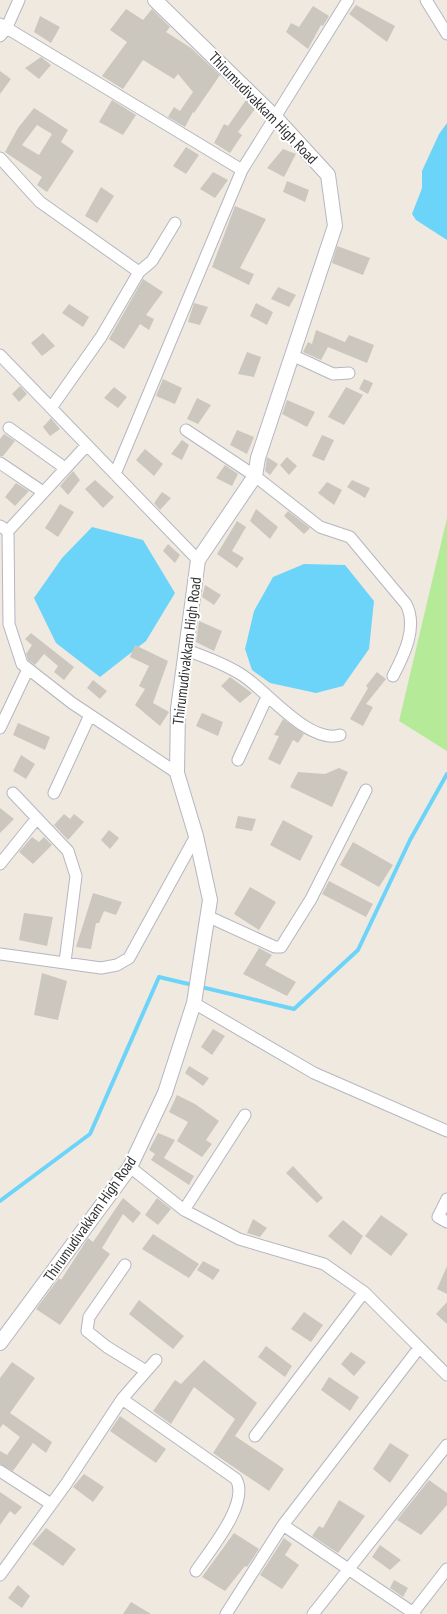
<svg xmlns="http://www.w3.org/2000/svg" width="447" height="1614" font-family="'PT Sans Narrow',sans-serif">
<rect width="100%" height="100%" fill="#f0e9e0"/>
<!-- green -->
<path fill="#b5ea98" d="M447,518V751L399,721Z"/>
<!-- water -->
<path fill="#6cd4f9" d="M447,123V240L416,220L412,214L422,188V171L439,134Z
M92,527L143,540L175,593L146,641L100,677L56,643L34,598L62,558Z
M304,564L345,565L374,601L369,649L343,686L316,693L270,683L252,670L245,649L254,611L273,577Z"/>
<g fill="none" stroke-linecap="round" stroke-linejoin="round">
<!-- stream -->
<path stroke="#6cd4f9" stroke-width="4" d="M0,1201L90,1134L159,977L294,1009L358,950L410,840L447,774"/>
</g>
<!-- building -->
<path fill="#cbc7be" fill-rule="evenodd" d="M356,5L395,26L387,42L349,14Z
M313,6L329,16L323,26L321,25L308,49L286,32L291,23L299,27Z
M126,9L143,20L152,9L170,27L166,32L191,48L220,75L194,113L193,112L185,127L168,117L174,107L180,111L193,92L178,74L174,79L143,60L123,89L102,76L127,42L110,30Z
M40,16L60,27L51,43L34,32Z
M41,57L51,65L39,79L25,68Z
M0,71L11,79L0,94Z
M112,100L136,115L123,135L99,122Z
M246,100L255,109L238,132L242,135L230,153L214,143L224,124L228,126Z
M34,108L68,130L61,142L74,151L47,192L37,185L42,177L5,152L18,128ZM37,125L52,134L39,155L22,145Z
M186,147L199,155L186,174L173,166Z
M283,149L296,154L284,177L267,168Z
M213,172L228,180L215,198L200,189Z
M287,181L309,190L305,202L283,192Z
M101,187L114,196L97,223L85,216Z
M235,206L266,219L240,268L254,274L249,285L212,267Z
M337,246L370,258L363,275L332,263Z
M143,279L163,292L146,315L154,319L149,330L140,324L124,349L109,339Z
M278,287L296,295L289,307L271,299Z
M194,303L208,307L200,325L188,322Z
M256,303L273,312L267,325L250,316Z
M69,304L89,317L83,327L62,313Z
M316,330L345,342L349,335L374,345L367,363L328,347L321,360L303,352L308,342L312,344Z
M43,333L55,346L42,356L31,343Z
M247,352L261,357L254,377L238,374Z
M163,379L182,388L175,404L156,396Z
M364,379L373,383L368,394L359,389Z
M20,386L27,394L19,402L12,394Z
M114,387L127,397L118,408L104,398Z
M346,387L363,395L344,425L328,417Z
M197,398L211,405L198,424L187,419Z
M287,400L315,412L307,427L282,414Z
M51,418L60,429L50,436L43,427Z
M237,430L254,437L247,454L230,445Z
M4,434L15,441L3,456H0V439Z
M322,435L334,440L324,461L312,456Z
M182,440L189,445L182,460L171,454Z
M145,449L163,464L154,476L136,460Z
M267,457L278,464L270,475L265,471Z
M287,457L297,466L289,475L280,465Z
M225,465L238,474L232,486L216,478Z
M73,471L80,480L68,495L60,486Z
M95,480L114,497L103,508L85,489Z
M352,480L370,488L365,498L347,487Z
M327,482L342,490L334,505L318,493Z
M16,483L29,491L15,506L5,497Z
M162,492L171,498L160,510L154,503Z
M60,504L74,512L58,537L45,528Z
M256,509L278,527L270,539L250,521Z
M288,511L310,528L304,534L284,516Z
M237,521L246,527L232,551L244,558L237,568L217,554Z
M168,544L180,555L175,563L163,551Z
M205,585L221,595L214,605L202,597Z
M199,621L222,631L214,651L196,642Z
M31,633L74,667L64,680L54,672L58,666L44,654L35,665L28,660L26,654L32,645L25,639Z
M135,645L168,661L153,703L169,712L160,726L135,705L145,689L139,686L149,666L130,657Z
M377,672L386,679L366,704L373,707L363,726L350,719L368,688L366,686Z
M230,677L252,693L240,703L221,686Z
M93,680L107,691L100,699L87,688Z
M202,713L223,722L218,736L196,726Z
M283,719L304,734L298,743L293,740L280,765L268,759L279,736L274,735Z
M18,723L50,737L45,750L13,735Z
M21,755L35,764L26,779L13,771Z
M339,768L348,772L332,807L290,787L298,772L325,774Z
M0,808L14,819L0,833Z
M64,814L70,819L74,814L84,822L68,840L54,825Z
M238,816L256,819L252,831L235,828Z
M283,820L313,836L300,861L270,845Z
M109,830L119,838L110,849L101,840Z
M32,837L39,842L44,837L52,845L33,864L19,852Z
M353,842L393,865L379,887L340,865Z
M329,881L373,904L366,917L322,894Z
M250,887L276,902L259,930L234,914Z
M93,893L122,902L116,915L104,911L99,923H96L91,949L76,947Z
M24,913L53,917L47,946L19,940Z
M259,948L272,955L265,965L296,982L287,996L243,974Z
M42,973L67,981L58,1020L34,1015Z
M213,1029L225,1036L212,1055L201,1047Z
M189,1066L209,1078L203,1086L185,1073Z
M177,1095L195,1104L219,1121L206,1140L212,1144L202,1157L177,1141L188,1122L169,1112Z
M158,1133L175,1140L164,1158L194,1176L189,1185L151,1160L155,1154L149,1150Z
M293,1166L323,1198L317,1203L286,1173Z
M123,1198L141,1213L133,1223L123,1214L102,1248L110,1254L60,1325L36,1309L59,1278L61,1280L88,1238L93,1242Z
M157,1198L171,1209L158,1225L145,1215Z
M381,1215L408,1234L391,1256L365,1236Z
M253,1219L267,1228L260,1237L247,1233Z
M343,1220L363,1236L351,1255L328,1236Z
M153,1234L199,1264L189,1278L142,1249Z
M203,1261L220,1270L213,1280L197,1270Z
M447,1266V1294L437,1289Z
M139,1300L184,1336L173,1349L129,1314Z
M447,1302V1324L436,1314Z
M304,1312L323,1325L311,1342L291,1329Z
M266,1346L292,1366L285,1377L258,1357Z
M351,1352L366,1362L354,1376L341,1364Z
M204,1360L257,1403L235,1436L284,1469L269,1491L213,1453L235,1419L194,1387L171,1424L153,1411L175,1380L181,1384Z
M12,1362L35,1378L10,1413L52,1442L46,1453L33,1443L13,1471L0,1464V1451L7,1455L20,1437L3,1424L0,1428V1378Z
M329,1377L359,1397L350,1411L321,1390Z
M120,1416L166,1449L156,1463L110,1431Z
M390,1443L409,1455L390,1483L373,1469Z
M84,1474L104,1487L93,1502L73,1487Z
M429,1480L447,1493V1505L421,1535L397,1520Z
M0,1492L22,1507L15,1515L10,1511L0,1525Z
M339,1500L365,1516L338,1553L312,1536L319,1526L323,1528Z
M46,1528L76,1549L63,1566L32,1544Z
M234,1533L259,1549L247,1567L245,1566L225,1591L202,1577Z
M284,1538L292,1544L285,1555L299,1565L282,1589L260,1575Z
M380,1545L401,1560L390,1570L372,1557Z
M394,1580L408,1588L403,1597L390,1588Z
M18,1585L30,1596L22,1608L8,1598Z
M131,1602L151,1614H123Z"/>
<g fill="none" stroke-linecap="round" stroke-linejoin="round">
<!-- minor casing -->
<g stroke="#b4b6c2" stroke-width="13">
<path id="minor" d="M426,0L447,34
M0,24L242,170L348,0
M0,36L6,29L19,0
M0,158L40,202L139,272L101,337L51,408
M139,272L152,261L175,223
M0,355L198,560
M294,356L333,374L349,373
M9,428L65,468
M186,430L255,476L320,527L350,537L355,543L406,604C418,627 404,655 393,676
M0,463L43,492
M115,474L242,170
M0,526L8,531L87,445
M8,531L9,624L22,664L72,703L177,773
M186,650C206,657 225,664 242,675C266,690 309,745 340,735
M0,728L28,669
M238,760L267,697
M13,793L68,851L76,876L65,962
M54,793L90,715
M0,864L37,818
M207,916L275,947H281L311,899L366,790
M0,954L101,968L117,965L129,958L196,836
M194,1003L314,1073L447,1131
M130,1167L184,1210L239,1239L324,1264L364,1292L447,1375
M447,1199L438,1217L447,1222
M184,1210L245,1115
M125,1265L89,1317L87,1331L107,1347L146,1371
M122,1399L236,1479C250,1503 210,1550 196,1571
M255,1436L364,1292
M0,1471L51,1504
M283,1525L415,1614
M0,1575L66,1484L122,1399L156,1360
M226,1614L283,1525L419,1348
M313,1614L447,1445
M412,1614L447,1569"/>
</g>
<!-- tertiary casing -->
<g stroke="#b4b6c2" stroke-width="16">
<path id="tertiary" d="M0,1343L130,1167L165,1093L194,1003L210,900L196,836L177,773L178,709L198,560L255,476L258,458L335,226L328,175L274,116L155,0"/>
</g>
<!-- minor -->
<use href="#minor" stroke="#fff" stroke-width="11"/>
<!-- tertiary -->
<use href="#tertiary" stroke="#fff" stroke-width="14"/>
</g>
<g text-anchor="middle" stroke-width="4" stroke-linejoin="round" paint-order="stroke">
<!-- street labels -->
<g font-size="15" fill="#2e2e2e" stroke="#fff">
<text transform="translate(263 108) rotate(46)" y="5">Thirumudivakkam High Road</text>
<text transform="translate(187 651) rotate(-83)" y="5">Thirumudivakkam High Road</text>
<text transform="translate(90 1219) rotate(-55)" y="5">Thirumudivakkam High Road</text>
</g>
</g>
</svg>
